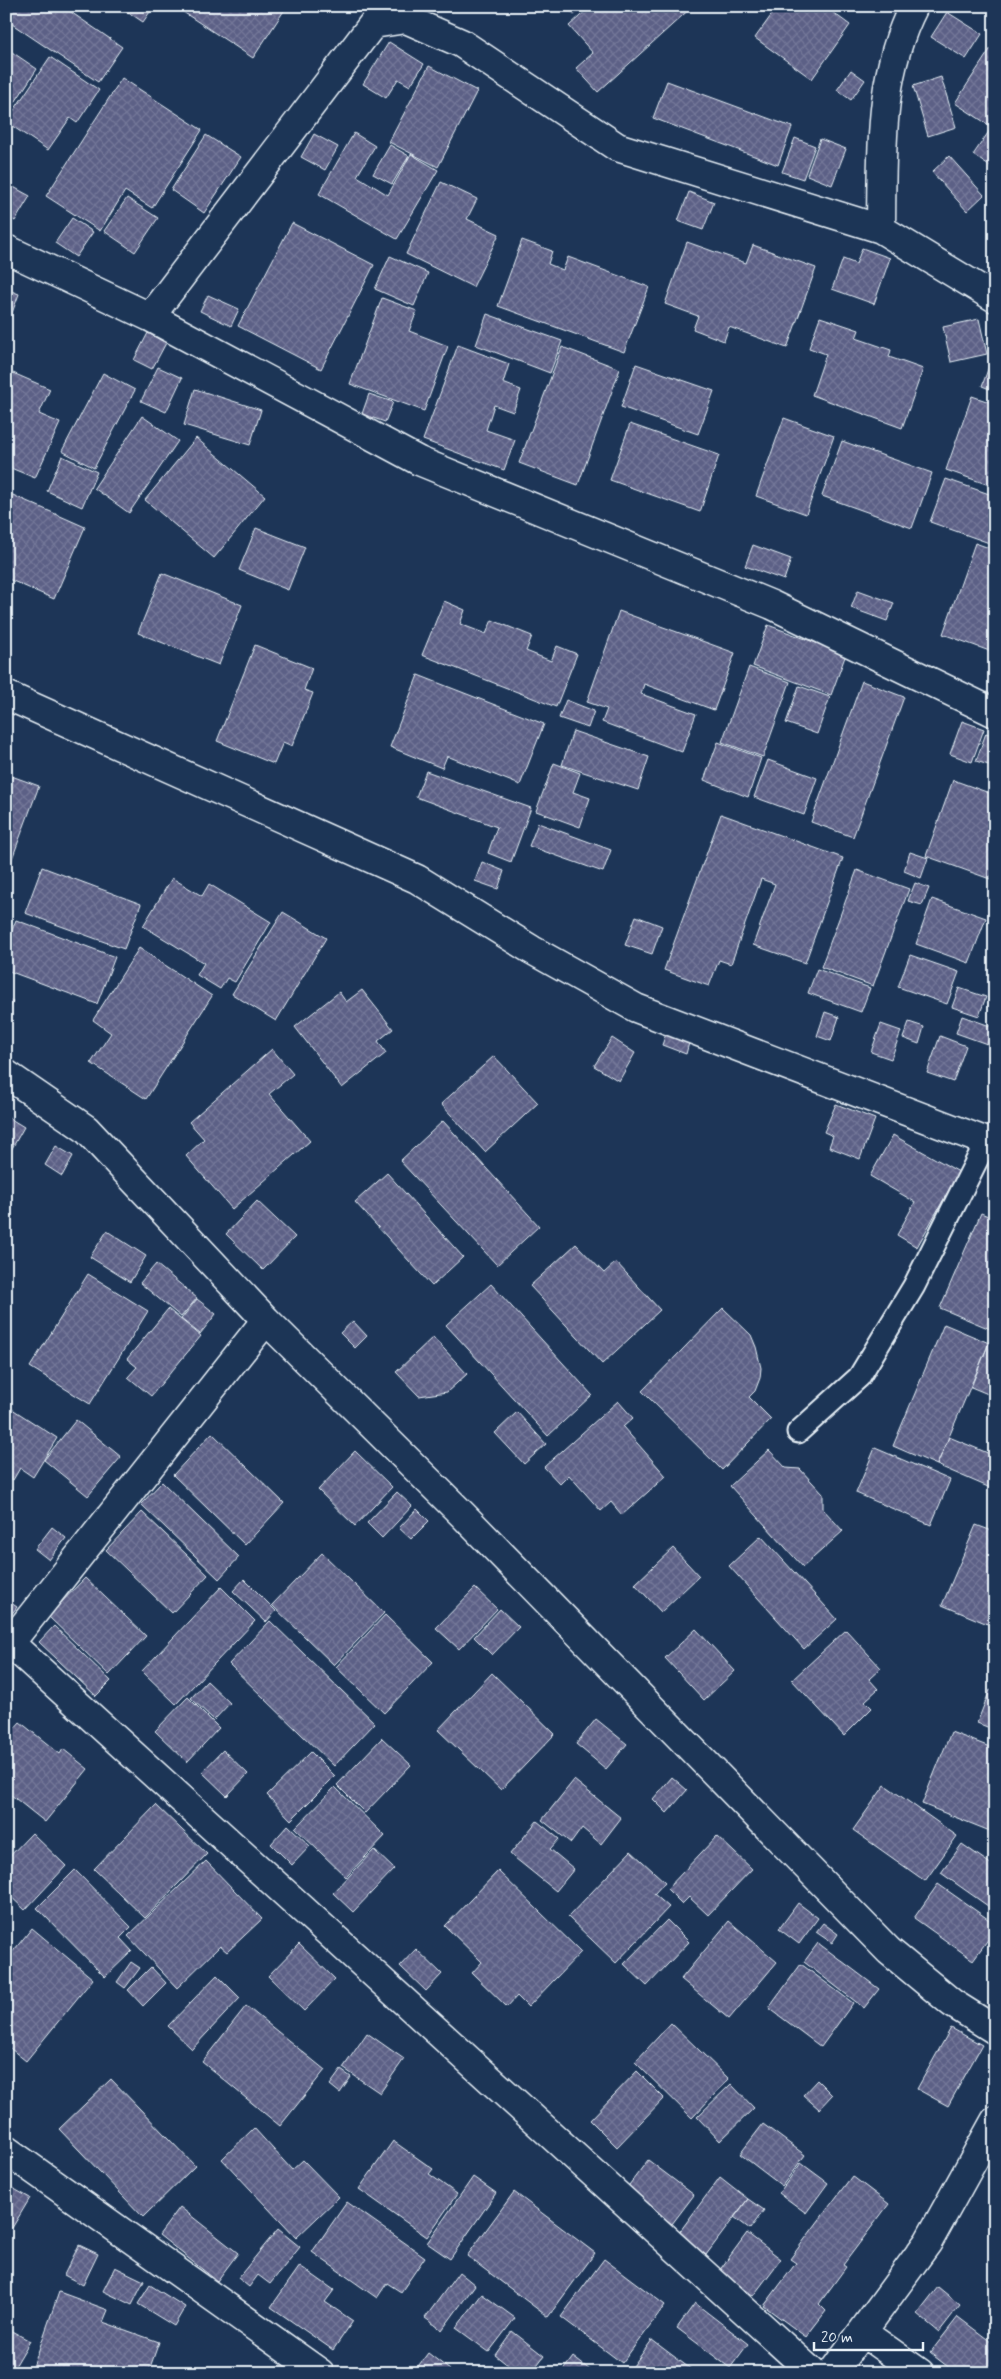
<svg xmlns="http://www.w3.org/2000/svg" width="1001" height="2379" font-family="Mynerve,sans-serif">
<defs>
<pattern id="building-cross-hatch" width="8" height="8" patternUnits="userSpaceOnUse" patternTransform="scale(1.25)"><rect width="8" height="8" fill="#5c6086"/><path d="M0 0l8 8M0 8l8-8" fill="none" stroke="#737798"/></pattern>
</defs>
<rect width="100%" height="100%" fill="#1d3557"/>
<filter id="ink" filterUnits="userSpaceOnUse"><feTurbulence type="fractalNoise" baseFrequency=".02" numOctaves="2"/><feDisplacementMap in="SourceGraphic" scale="10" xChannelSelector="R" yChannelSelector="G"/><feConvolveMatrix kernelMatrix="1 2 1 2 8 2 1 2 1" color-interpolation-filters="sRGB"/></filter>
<g filter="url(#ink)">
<!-- building -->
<path fill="url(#building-cross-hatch)" stroke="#e8f1f8" d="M6,6H62L122,47L98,82L6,20Z
M119,6H154L143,22Z
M174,6H287L253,58Z
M566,6H584L574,15Z
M591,6H693L598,92L576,68L593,53L569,26Z
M778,6H824L850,25L812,79L755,38Z
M947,12L982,34L966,59L931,37Z
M389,42L424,64L410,86L398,79L386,98L363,84Z
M6,48L37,69L6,116Z
M991,48L995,51V170L973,155L992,127L955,103Z
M50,57L99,90L77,123L70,118L48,150L6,122Z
M429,66L477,91L438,167L389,142Z
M851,70L865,80L851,100L837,90Z
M941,77L956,127L928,136L913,86Z
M122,78L202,130L152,208L125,191L100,231L46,196Z
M667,81L792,127L778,165L653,118Z
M354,133L375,146L357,176L388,195L411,154L438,170L397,239L319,194Z
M314,134L338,147L325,170L301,157Z
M206,135L241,157L204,213L171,190Z
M795,138L815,146L803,179L782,172Z
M820,139L846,149L832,185L807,175Z
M390,145L409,156L392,184L373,174Z
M949,156L984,195L967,211L932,172Z
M441,182L477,199L467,219L499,234L473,287L406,254Z
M6,183L30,196L15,221L6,216Z
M689,192L714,202L703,230L678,221Z
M127,198L158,218L135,252L104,231Z
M72,218L93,232L76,257L55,243Z
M292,223L374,265L321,369L238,326Z
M522,240L552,251L548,264L563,270L568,257L649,287L624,352L498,306Z
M687,242L746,263L753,245L816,268L787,348L729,327L724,341L693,329L698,316L665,304Z
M862,248L890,258L874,304L832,289L843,259L856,264Z
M390,256L428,273L414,306L375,289Z
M6,289L19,294L6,329Z
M208,295L239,309L231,326L200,311Z
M382,298L417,311L409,331L448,346L424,411L350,384Z
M487,314L562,341L550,373L476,345Z
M820,317L859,330L856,338L891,350L889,357L923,369L902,428L812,395L826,354L809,348Z
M979,319L987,354L951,362L943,327Z
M148,333L166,343L152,369L134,360Z
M458,345L509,364L503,383L521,390L513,412L494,405L486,430L515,440L504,470L423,440Z
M562,347L620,369L578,485L519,463Z
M995,350V391L982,386Z
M636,364L714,391L698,434L621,407Z
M158,367L182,378L166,412L141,401Z
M13,373L50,389L39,414L60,423L35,478L6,466V389Z
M103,373L135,390L94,468L62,451Z
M195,389L261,410L250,445L184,425Z
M369,394L393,402L385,422L362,414Z
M972,396L995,404V487L946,470Z
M142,416L178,441L129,513L94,488Z
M784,418L834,436L806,514L756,496Z
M630,424L719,455L700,512L610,480Z
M196,438L265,496L214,558L145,500Z
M842,441L932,473L912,528L822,496Z
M62,456L97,472L82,507L47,491Z
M946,479L995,496V545L930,522Z
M6,492L85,527L54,599L6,578Z
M256,528L305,547L288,590L239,570Z
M975,543L995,550V653L943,634Z
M753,545L791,559L784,580L745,566Z
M162,573L242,605L219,665L138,633Z
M858,590L894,603L887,621L851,608Z
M444,601L465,610L460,624L486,634L492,620L532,636L526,651L551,661L557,646L577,654L556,707L422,655Z
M619,611L735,653L714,710L644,684L641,694L696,714L682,752L602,722L607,709L587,702Z
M768,625L846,654L831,695L753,666Z
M255,645L312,668L304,690L313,693L292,746L283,742L274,764L217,741Z
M749,667L790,682L763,757L722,742Z
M418,675L544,724L520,785L447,756L442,768L390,747Z
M862,681L904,697L853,837L811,822Z
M799,686L830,697L817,734L786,723Z
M566,700L594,711L588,728L559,718Z
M962,721L984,729L972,762L950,754Z
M573,731L649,757L638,790L562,765Z
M986,733L995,736V767L976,761Z
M718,742L761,758L748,797L704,780Z
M768,760L817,778L804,815L754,797Z
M554,763L580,773L573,792L590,798L580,827L536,811Z
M426,771L531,808L511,862L488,853L497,827L416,797Z
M6,774L39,786L6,875Z
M953,780L995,795V864L990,879L926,856Z
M721,814L843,858L805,963L753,945L775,884L761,879L731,964L719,960L709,986L664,970Z
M538,823L611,850L603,872L529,846Z
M910,852L928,858L921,878L904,871Z
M482,862L504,871L498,889L475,881Z
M42,867L141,904L124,949L25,913Z
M857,870L909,889L873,986L821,967Z
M172,878L202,896L209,884L271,922L235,982L227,978L220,989L197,975L204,963L143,926Z
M915,883L929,888L922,905L908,901Z
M932,899L986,918L969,963L916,944Z
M283,912L326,938L276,1021L232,994Z
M636,916L662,926L652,954L625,945Z
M16,920L115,957L97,1004L6,970V945Z
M139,948L212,996L146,1099L91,1063L111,1033L93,1020Z
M910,955L959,972L947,1004L898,987Z
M817,969L870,988L861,1012L808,993Z
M959,988L986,997L979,1016L952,1007Z
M362,990L393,1029L378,1041L386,1053L342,1088L295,1027L339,992L346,1002Z
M6,999L13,1001L6,1019Z
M825,1012L839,1017L831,1041L817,1036Z
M962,1016L993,1027L987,1044L956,1033Z
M909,1022L924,1027L919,1044L903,1038Z
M881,1024L901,1031L891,1059L871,1052Z
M667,1031L690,1039L686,1054L662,1045Z
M940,1036L966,1046L953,1082L927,1073Z
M612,1038L635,1053L619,1081L594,1066Z
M272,1049L293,1074L269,1094L310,1141L232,1209L186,1156L204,1139L189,1122Z
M494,1056L538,1103L485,1152L441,1104Z
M836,1104L875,1119L860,1159L829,1147L833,1136L824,1132Z
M6,1116L24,1127L6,1159Z
M443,1121L539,1226L497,1265L400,1161Z
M893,1135L959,1172L917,1247L897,1235L915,1202L870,1176Z
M56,1146L73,1156L62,1176L45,1165Z
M387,1173L463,1257L432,1286L355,1202Z
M257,1201L295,1237L263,1270L226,1234Z
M981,1213L995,1219V1331L940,1308Z
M107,1231L146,1256L130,1282L90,1257Z
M576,1244L604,1273L616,1262L660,1310L602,1364L530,1286Z
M156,1264L197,1298L181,1317L140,1283Z
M88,1274L148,1311L90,1404L30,1367Z
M491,1284L592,1395L548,1436L446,1325Z
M197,1299L216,1314L200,1334L181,1319Z
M723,1308L751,1335L756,1347L761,1368L760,1378L755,1391L749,1397L771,1419L722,1470L642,1391Z
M168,1309L201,1336L151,1396L128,1377L137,1367L127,1359Z
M353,1321L367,1336L355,1348L340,1333Z
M944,1324L989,1343L937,1465L893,1446Z
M433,1337L467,1374L447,1392L419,1396L396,1372Z
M989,1343L995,1345V1397L971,1387Z
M618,1401L633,1418L623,1427L666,1476L622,1515L611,1502L601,1511L569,1475L560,1484L544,1467Z
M6,1405L57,1438L33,1477L20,1468L13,1480L6,1476Z
M517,1412L546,1444L524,1464L495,1433Z
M76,1420L121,1457L88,1496L44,1460Z
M212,1433L284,1503L245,1545L173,1475Z
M949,1437L995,1456V1490L937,1465Z
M875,1448L950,1480L931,1525L856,1493Z
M769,1450L786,1468L800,1469L823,1494V1509L843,1531L803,1567L730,1486Z
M355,1451L392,1487L355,1526L318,1490Z
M162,1482L239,1557L219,1579L141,1504Z
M397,1492L412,1506L382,1538L367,1523Z
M417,1509L429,1521L411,1539L399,1528Z
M142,1512L208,1575L172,1613L106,1550Z
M976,1525L995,1532V1614L990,1625L942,1605Z
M52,1527L66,1538L49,1560L35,1549Z
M761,1536L837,1619L804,1649L729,1566Z
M673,1548L699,1576L661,1612L635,1584Z
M322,1553L384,1613L334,1665L272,1605Z
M85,1578L146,1636L109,1675L48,1616Z
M244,1579L276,1611L266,1622L233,1591Z
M221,1587L255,1621L176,1704L142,1671Z
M475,1588L497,1609L459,1649L436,1628Z
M8,1601L17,1607L6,1621V1604Z
M500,1609L519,1627L492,1655L474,1637Z
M385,1615L433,1662L384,1713L336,1667Z
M270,1621L375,1723L334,1766L229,1664Z
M54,1626L111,1681L96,1696L39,1642Z
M696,1629L735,1671L704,1700L665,1658Z
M846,1630L881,1668L869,1679L878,1689L865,1701L872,1708L844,1736L792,1680Z
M492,1673L555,1734L501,1790L438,1730Z
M207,1681L230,1703L214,1720L191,1698Z
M990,1690L995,1692V1730L977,1723Z
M188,1697L219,1728L187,1762L155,1731Z
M596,1719L627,1744L606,1769L576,1744Z
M20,1722L60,1754L63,1749L88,1769L45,1822L6,1791V1738Z
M951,1732L995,1749L991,1763L995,1765V1833L922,1804Z
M382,1738L411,1765L365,1813L337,1785Z
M223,1750L248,1774L227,1796L202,1772Z
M311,1752L335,1776L291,1820L267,1795Z
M672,1777L687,1790L667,1813L653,1799Z
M574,1780L621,1818L601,1844L582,1828L571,1843L542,1820Z
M885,1785L957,1836L925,1881L853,1830Z
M335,1787L385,1836L346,1877L295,1828Z
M156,1805L207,1854L145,1918L94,1869Z
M537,1821L559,1839L550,1849L574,1869L556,1891L510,1854Z
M288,1825L310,1846L292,1865L271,1844Z
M32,1833L66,1866L25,1910L6,1892V1860Z
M717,1836L752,1869L708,1915L689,1897L682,1904L667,1889Z
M962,1844L995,1867V1911L941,1873Z
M374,1850L394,1869L353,1912L333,1893Z
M631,1851L665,1882L654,1894L669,1907L616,1963L568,1917Z
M206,1861L262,1919L227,1952L220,1946L177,1988L128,1936Z
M75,1870L131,1927L120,1938L132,1951L105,1977L37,1908Z
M498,1871L581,1952L528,2007L517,1996L507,2007L472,1973L482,1962L445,1926Z
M938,1884L995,1924V1930L973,1960L914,1918Z
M798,1903L818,1918L799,1944L779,1929Z
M667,1920L689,1942L647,1986L624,1964Z
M729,1921L777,1962L729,2019L681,1979Z
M823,1923L838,1934L832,1943L816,1932Z
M32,1928L93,1979L26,2061L6,2045V1960Z
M818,1943L879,1989L864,2008L804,1962Z
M299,1944L335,1979L304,2011L268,1976Z
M416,1949L442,1974L426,1991L400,1966Z
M131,1962L140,1968L125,1988L117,1982Z
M801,1964L853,2003L821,2047L769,2008Z
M151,1967L166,1983L143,2006L128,1990Z
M217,1975L240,1998L192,2049L168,2026Z
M246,2006L325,2070L280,2126L202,2062Z
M671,2023L729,2079L692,2118L635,2062Z
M951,2028L982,2045L948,2106L917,2089Z
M367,2033L404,2059L380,2093L343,2068Z
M341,2070L351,2077L340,2093L330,2085Z
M637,2071L664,2098L617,2147L590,2120Z
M111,2079L195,2166L143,2217L59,2129Z
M817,2080L832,2095L819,2109L803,2095Z
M731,2084L754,2108L720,2141L697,2117Z
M763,2124L805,2155L782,2186L740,2154Z
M254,2128L292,2170L303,2160L339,2197L296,2238L222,2159Z
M393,2141L433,2169L429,2174L457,2194L427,2237L359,2189Z
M648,2160L694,2195L672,2224L626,2189Z
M801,2163L828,2183L806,2213L779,2193Z
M852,2176L889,2204L843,2265L846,2267L819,2304L826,2311L806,2337L764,2306L796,2263L790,2259Z
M473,2177L496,2193L450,2259L427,2243Z
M720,2177L748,2199L706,2255L678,2234Z
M9,2186L30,2198L12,2228L6,2224V2191Z
M514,2192L595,2253L548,2317L467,2256Z
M748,2199L764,2210L750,2229L734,2217Z
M347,2202L425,2257L401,2292L387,2283L377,2298L312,2252Z
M180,2207L238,2253L217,2281L159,2235Z
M278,2229L300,2247L270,2284L258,2275L249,2287L238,2278Z
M747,2233L781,2259L753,2296L719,2271Z
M79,2245L98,2254L83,2285L64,2275Z
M604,2259L665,2305L622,2363L561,2317Z
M300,2266L334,2290L325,2302L353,2321L333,2350L271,2307Z
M115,2267L144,2281L132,2305L103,2291Z
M459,2272L475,2285L442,2330L425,2318Z
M150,2285L185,2307L174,2326L138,2304Z
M938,2287L960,2305L939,2332L917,2314Z
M59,2292L108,2310L103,2322L159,2342L148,2373H49L33,2367Z
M482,2294L515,2318L489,2352L456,2328Z
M695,2303L748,2344L730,2368L677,2328Z
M958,2317L995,2345V2373H956L930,2353Z
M6,2328L30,2341L11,2373L6,2372Z
M512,2331L544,2356L531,2373H518L495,2355Z
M652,2340L696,2373H628Z
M428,2353L450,2370L448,2373H413Z
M573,2357L594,2373H561Z"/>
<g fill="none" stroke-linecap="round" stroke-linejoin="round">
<!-- service casing -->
<g stroke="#e8f1f8" stroke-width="25">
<path id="service" d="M798,1432L859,1377L914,1286L986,1142"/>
</g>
<!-- minor casing -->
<g stroke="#e8f1f8" stroke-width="31">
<path id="minor" d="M881,229C882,154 878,75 914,6
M6,249L150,317L419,461L772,605L995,713
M150,317L373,24L406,19L461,43L617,147L881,229L995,298
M6,695L417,879L532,950L636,1008L995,1145
M6,1074L86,1129L266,1320L463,1515L889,1951L952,2003L995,2030
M10,1643L813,2373
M6,1648L266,1320
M6,2150L320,2373
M862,2332L920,2373
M832,2373L928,2242L995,2121"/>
</g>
<!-- service -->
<use href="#service" stroke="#1d3557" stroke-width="21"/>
<!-- minor -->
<use href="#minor" stroke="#1d3557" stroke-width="28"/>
</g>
</g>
<!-- margin -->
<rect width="1001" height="2379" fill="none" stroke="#1d3557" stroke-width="25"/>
<rect x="12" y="12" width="976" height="2354" fill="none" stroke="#e8f1f8" stroke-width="2" filter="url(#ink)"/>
<!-- scale -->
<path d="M814 2342v8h109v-8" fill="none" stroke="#e8f1f8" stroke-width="2.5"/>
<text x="821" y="2342" font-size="15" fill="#e8f1f8" stroke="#1d3557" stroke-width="4" paint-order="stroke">20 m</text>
</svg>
